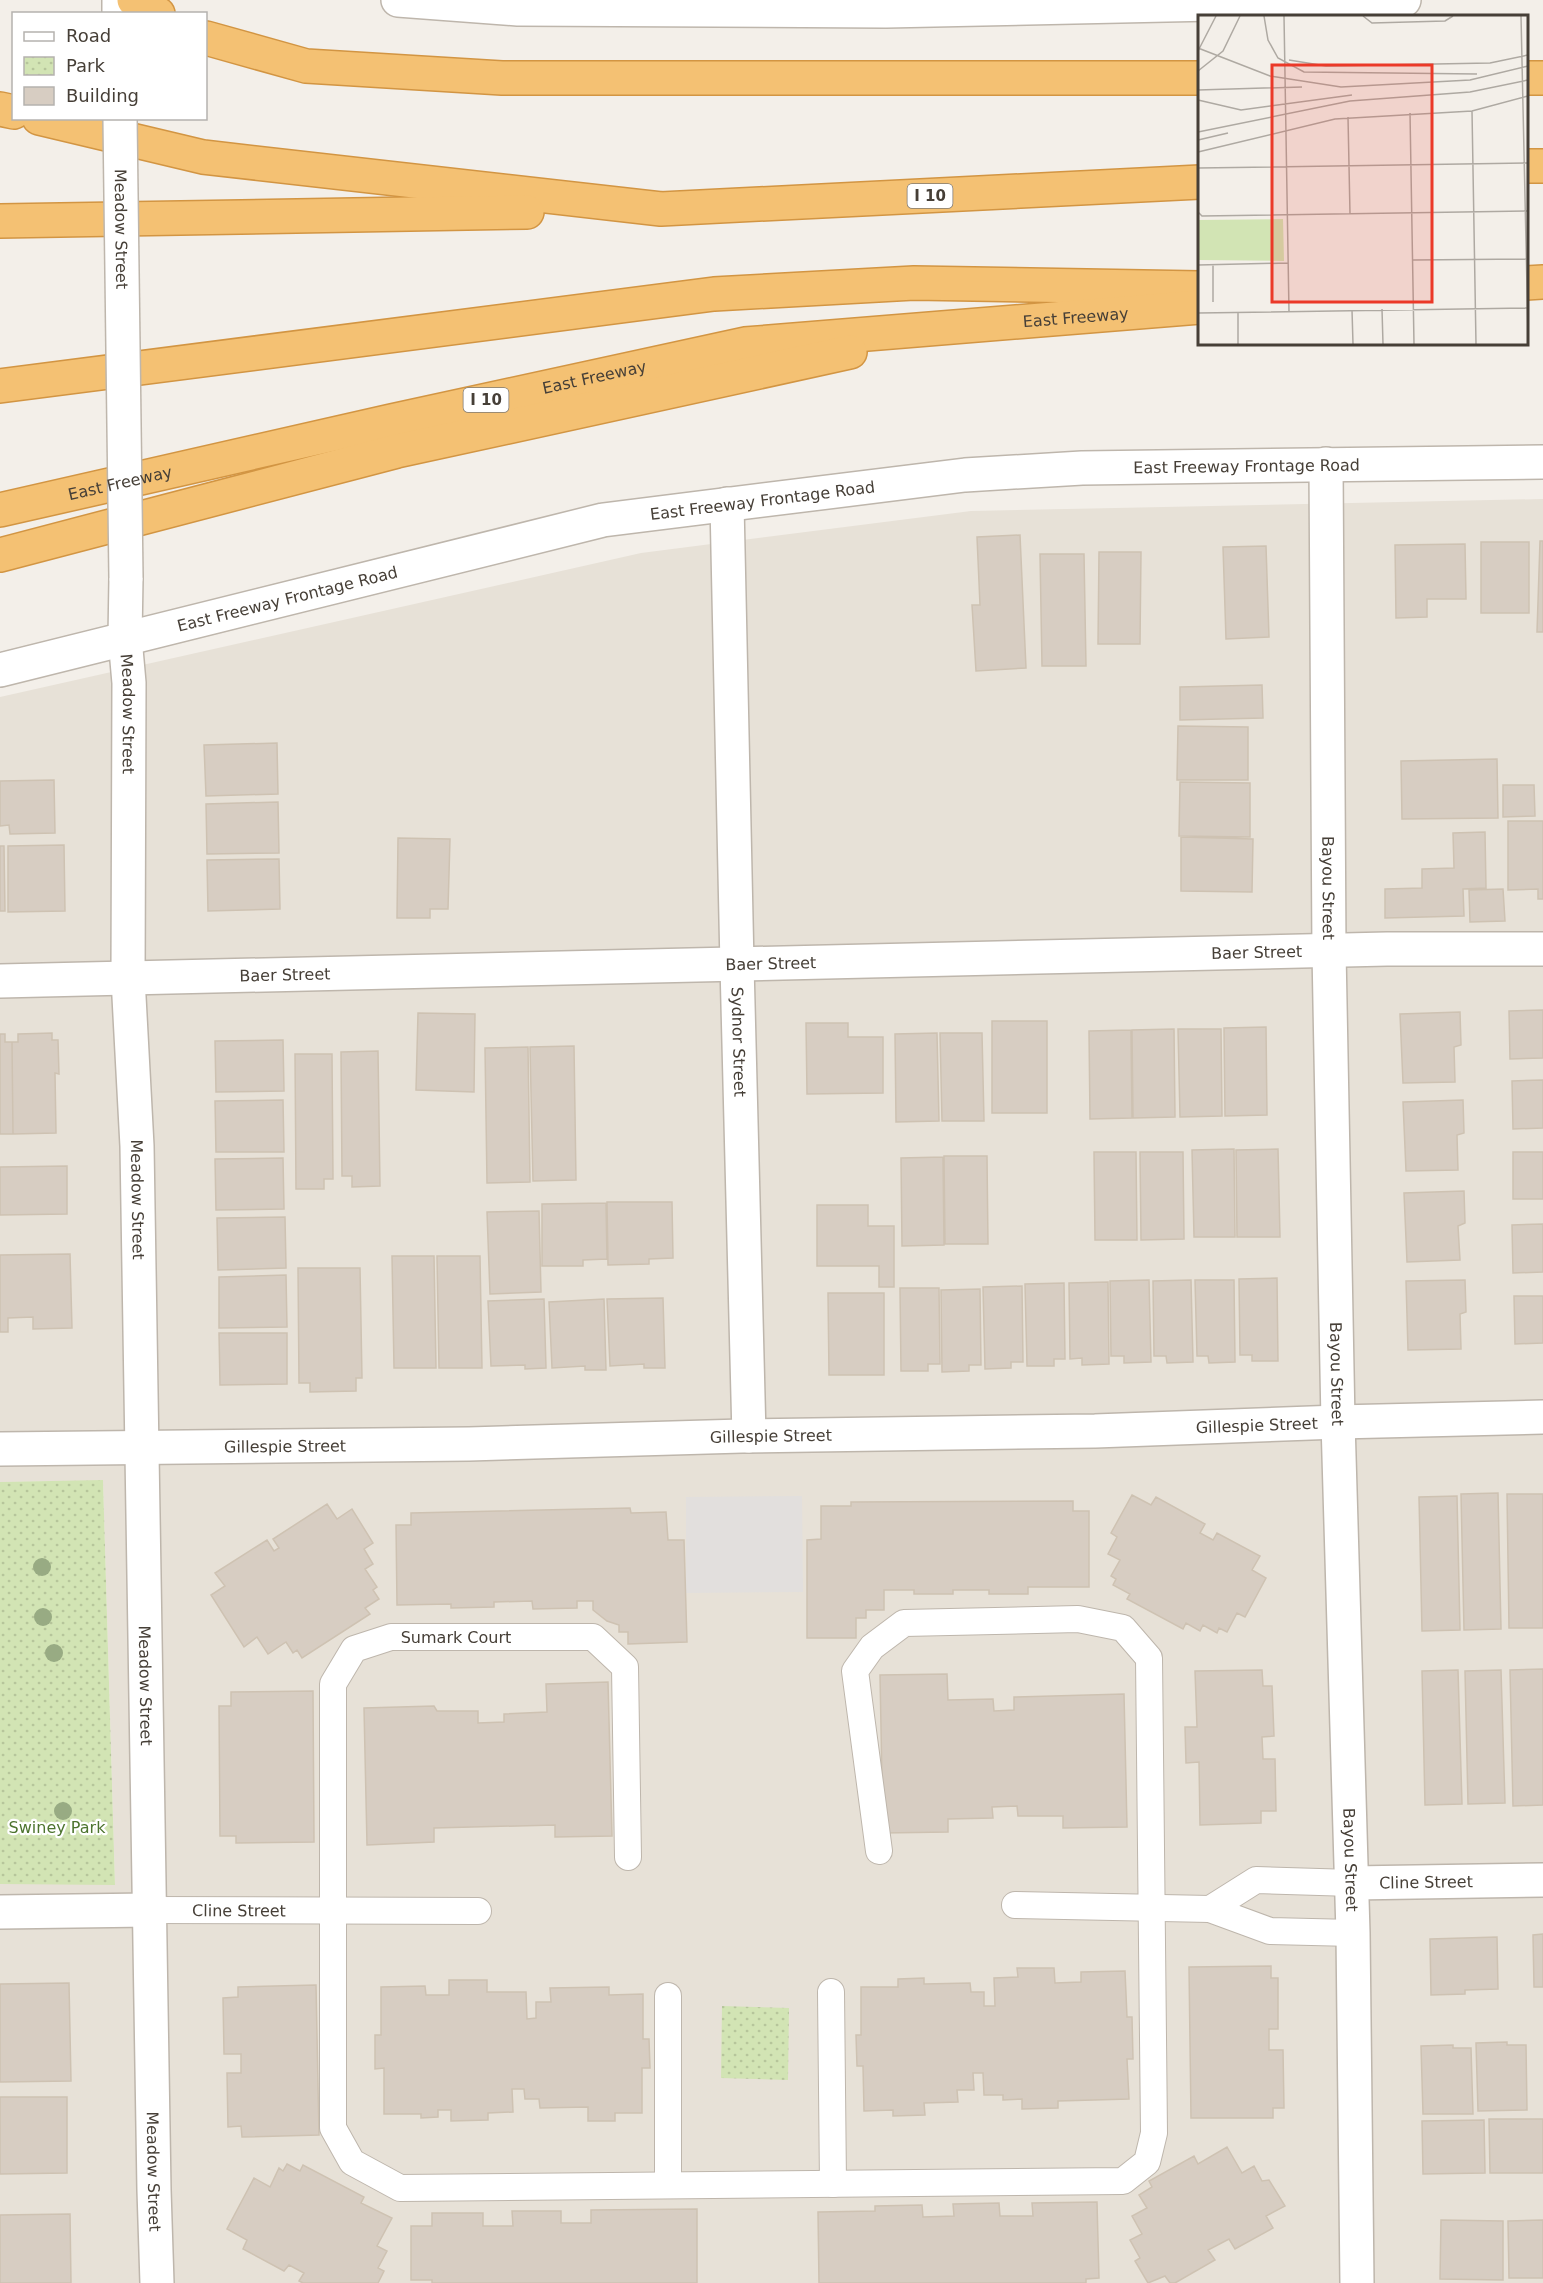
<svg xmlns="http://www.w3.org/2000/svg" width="1543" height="2283" font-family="'DejaVu Sans',sans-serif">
<defs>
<pattern id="park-dots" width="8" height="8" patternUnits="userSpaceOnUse" patternTransform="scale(1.5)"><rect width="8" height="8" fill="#d2e4b4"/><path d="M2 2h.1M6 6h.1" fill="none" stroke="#b6c59b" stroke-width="1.8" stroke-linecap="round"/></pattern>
</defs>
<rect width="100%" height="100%" fill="#f3efe9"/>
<!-- residential -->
<path fill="#e7e1d7" d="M1543,499V2283H0V1884H115L103,1481L0,1482V697L641,553L971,511Z"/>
<!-- park -->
<path fill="url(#park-dots)" d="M103,1480L115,1885L0,1884V1482Z
M722,2006L789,2008L788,2080L721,2078Z"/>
<!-- parking -->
<path fill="#e2dfdd" d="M802,1496L803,1592L686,1593V1497Z"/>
<!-- building -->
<path fill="#d7cdc2" stroke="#cec2b2" stroke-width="1.5" d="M1020,535L1026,668L976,671L972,605H980L977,537Z
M1540,541H1543V632H1537Z
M1481,542H1529V613H1481Z
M1465,544L1466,599H1427V617L1396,618L1395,545Z
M1266,546L1269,637L1226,639L1223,547Z
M1099,552H1141L1140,644H1098Z
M1040,554H1084L1086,666H1042Z
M1262,685L1263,718L1180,720V687Z
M1178,726L1248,727V780H1177Z
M277,743L278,794L206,796L204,745Z
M1497,759L1498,818L1402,819L1401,761Z
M54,780L55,833L10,834L9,825L0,826V781Z
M1180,782L1250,783V837L1179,836Z
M1503,785H1534L1535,816L1503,817Z
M278,802L279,853L207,854L206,804Z
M1508,821H1543V899H1538V889L1508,890Z
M1485,832L1486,888L1463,889L1464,916L1385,918V889L1422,888V869L1454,868L1453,833Z
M1181,837L1253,839L1252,892L1181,891Z
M398,838L450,839L448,909H430V918H397Z
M64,845L65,911L8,912V846Z
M0,846H4L5,911H0Z
M279,859L280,909L208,911L207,860Z
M1503,889L1505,921L1470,922L1469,890Z
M1543,1010V1058L1510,1059L1509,1011Z
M1460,1012L1461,1045L1454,1047L1455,1082L1403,1083L1400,1014Z
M418,1013L475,1014L474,1092L416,1090Z
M992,1021H1047V1113H992Z
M806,1023H848V1037H883V1093L807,1094Z
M1266,1027L1267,1115L1225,1116L1224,1028Z
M1174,1029L1175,1117L1133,1118L1132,1030Z
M1178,1029H1221L1222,1116L1180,1117Z
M1131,1030L1132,1118L1090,1119L1089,1031Z
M52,1033V1040H58L59,1074L55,1073L56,1133L13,1134L12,1042H18V1034Z
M937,1033L939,1121L896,1122L895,1034Z
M940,1033H982L984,1121H942Z
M0,1034H5V1042H12L13,1134H0Z
M283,1040L284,1091L216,1092L215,1041Z
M574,1046L576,1180L533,1181L530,1047Z
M528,1047L530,1182L487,1183L485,1048Z
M378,1051L380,1186L352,1187V1176H342L341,1052Z
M295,1054H332L333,1179H324V1189H296Z
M1543,1080V1128L1513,1129L1512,1081Z
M283,1100L284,1152H216L215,1101Z
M1463,1100L1464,1133L1457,1135L1458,1170L1406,1171L1403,1102Z
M1234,1149L1235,1237H1194L1192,1150Z
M1278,1149L1280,1237H1237L1236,1150Z
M1094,1152H1136L1137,1240H1095Z
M1140,1152H1183L1184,1239L1141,1240Z
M1513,1152H1543V1199H1513Z
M944,1156H987L988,1244H945Z
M943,1157L944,1245L902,1246L901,1158Z
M283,1158L284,1209L216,1210L215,1159Z
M67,1166V1214L0,1215V1167Z
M1464,1191L1465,1223L1458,1226L1460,1260L1407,1262L1404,1193Z
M607,1202H672L673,1258L649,1259V1264L608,1265Z
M606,1203L607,1259L583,1260V1266H542V1204Z
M817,1205H868V1226H894V1287H879V1266H817Z
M539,1211L541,1292L490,1294L487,1212Z
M285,1217L286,1268L218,1270L217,1218Z
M1543,1224V1272L1513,1273L1512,1225Z
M70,1254L72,1328L33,1329V1317L8,1318V1332H0V1255Z
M392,1256H434L436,1368H394Z
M437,1256H480L482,1368H439Z
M298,1268H360L362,1378H356V1391L310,1392V1383H299Z
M286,1275L287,1327L219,1328V1277Z
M1277,1278L1278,1361H1252V1355H1240L1239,1279Z
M1149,1280L1151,1362L1124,1363V1356H1111L1110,1281Z
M1191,1280L1193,1362L1167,1363L1166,1356H1154L1153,1281Z
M1195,1280H1234L1235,1362L1209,1363L1208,1356H1197Z
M1465,1280L1466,1312L1460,1314L1461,1349L1408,1350L1406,1281Z
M1108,1282L1109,1364L1082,1365V1358L1070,1359L1069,1283Z
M1064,1283L1065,1359H1054V1366H1027L1025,1284Z
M1022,1286L1023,1362H1011V1368L985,1369L983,1287Z
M900,1288H939L940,1364H928V1371H901Z
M980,1289L981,1365H969V1371L942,1372L941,1290Z
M828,1293H884V1375H829Z
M1514,1296H1543V1343L1515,1344Z
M663,1298L665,1368H644V1364L610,1366L607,1299Z
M544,1299L546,1368L525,1369V1365L491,1366L488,1301Z
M604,1299L606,1370H585V1366L552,1368L549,1302Z
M219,1333H287V1384L220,1385Z
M1498,1493L1501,1629L1464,1630L1461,1494Z
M1507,1494H1543V1628H1509Z
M1132,1495L1151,1505L1156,1497L1205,1524L1200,1533L1213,1540L1217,1533L1260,1556L1252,1570L1266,1578L1245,1617L1237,1613L1227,1632L1219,1628L1217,1633L1203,1625L1200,1631L1186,1623L1183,1629L1127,1599L1130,1594L1113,1585L1116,1579L1111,1576L1120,1560L1108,1554L1117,1537L1111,1533Z
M1457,1496L1460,1630L1422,1631L1419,1497Z
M1073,1501V1511H1089V1587H1028V1594H989V1590H953V1594H914V1590H884V1610H866V1618H856V1638H807V1540L821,1539V1506H851V1502Z
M327,1504L337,1519L352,1509L373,1543L364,1549L373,1564L365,1569L377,1587L373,1590L379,1599L365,1608L370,1614L302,1658L297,1650L293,1653L286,1642L268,1654L257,1637L244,1647L211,1595L225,1586L215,1573L267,1540L274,1551L279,1548L273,1539Z
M630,1508L631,1513L666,1512L668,1540H684L687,1642L628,1644V1632H619V1625L607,1621L593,1610V1601H577V1608L533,1609L532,1601L494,1602V1607L451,1608V1604L397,1605L396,1525H411V1513Z
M1543,1669V1805L1513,1806L1510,1670Z
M1262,1670L1263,1686H1272L1274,1736L1262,1737L1263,1759H1275L1276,1811H1261V1823L1200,1825L1199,1762L1186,1763L1185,1727H1197L1195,1671Z
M1458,1670L1462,1804L1425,1805L1422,1671Z
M1501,1670L1505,1803L1468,1804L1465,1671Z
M947,1674L948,1700L993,1699L994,1711L1014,1710V1697L1124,1694L1127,1827L1063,1828V1816H1018L1017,1806L992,1807L993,1818L948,1819V1832L883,1833L880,1675Z
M608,1682L612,1836L555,1837V1825L434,1828V1842L367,1845L364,1708L434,1706L437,1711H478V1723L504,1722V1714L547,1712L546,1684Z
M313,1691L314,1842L236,1843V1836H220L219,1706H231V1692Z
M1543,1934V1987H1534L1533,1935Z
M1497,1937L1498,1989L1465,1990V1994L1431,1995L1430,1939Z
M1271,1966V1978H1278V2029H1269V2050H1283L1284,2108H1273V2118H1191L1189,1967Z
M1017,1968H1054L1055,1983L1081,1982V1972L1125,1971L1127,2017H1132L1133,2059H1127L1129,2099L1058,2101V2108L1022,2109V2099L1003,2100V2095H984L983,2073H973L974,2090H957L958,2102L924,2103L925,2115L893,2116V2110L864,2111L863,2066H857L856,2035H861V1987H898V1979L924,1978V1984L970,1983L971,1992H984V2006H995L994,1978L1018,1977Z
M449,1980H487V1992H526L527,2019L536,2018V2002H551L550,1988L609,1987V1995L643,1994V2039H649L650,2068H642V2113H615V2121H588V2107L540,2108L539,2099H525L524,2089H512L513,2112L488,2113V2120L451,2121V2110H438V2117L421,2118V2114H384V2068L375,2069V2035H381V1987L425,1986L426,1995H449Z
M69,1983L71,2081L0,2082V1984Z
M316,1985L319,2135L242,2137L241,2126L228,2127L227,2073H241V2054H224L223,1998L238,1997V1987Z
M1507,2042V2045H1526L1527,2110L1478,2111L1476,2043Z
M1453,2045V2048H1471L1473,2114H1423L1421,2046Z
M0,2097H67V2173L0,2174Z
M1489,2119H1543V2173H1490Z
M1484,2120L1485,2173L1423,2174L1422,2121Z
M1227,2147L1242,2173L1254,2166L1262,2181L1269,2180L1285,2206L1266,2216L1273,2228L1235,2249L1229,2239L1208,2250L1215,2260L1175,2283H1170L1165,2276L1148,2283L1135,2261L1140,2258L1130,2240L1142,2234L1132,2216L1147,2208L1139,2195L1152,2187L1149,2181L1194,2156L1198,2164Z
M287,2164L300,2171L303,2165L364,2197L361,2203L392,2218L377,2246L387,2251L378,2268L384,2271L378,2283H303L299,2281L304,2273L289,2265L284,2271L243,2249L247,2240L227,2229L254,2178L270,2187L279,2168L283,2171Z
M1097,2202L1099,2278L1086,2279V2283H819L818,2212L875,2211V2206L922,2205L923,2217L954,2216L953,2204L999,2203L1000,2216H1033L1032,2203Z
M697,2209V2283H432V2280H411V2226H432V2213H483V2226H513L512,2211H561V2223H591V2210Z
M70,2214L71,2283H0V2215Z
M1441,2220L1503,2221V2280L1440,2279Z
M1543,2220V2278H1509L1508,2221Z"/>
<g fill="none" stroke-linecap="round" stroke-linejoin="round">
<!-- service casing -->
<g stroke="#beb6ac" stroke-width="28">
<g id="service">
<path d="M628,1857L625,1667L593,1637H391L354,1649L333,1684V2128L352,2162L400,2188L1123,2181L1147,2162L1154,2133L1149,1658L1123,1628L1078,1619L904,1623L872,1647L855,1671L879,1851"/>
<path d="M1352,1883L1256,1880L1210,1909L1270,1931L1353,1933"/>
<path d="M1015,1905L1210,1909"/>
<path id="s1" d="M149,1910L478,1911"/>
<path d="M831,1992L833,2184"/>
<path d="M668,1996V2185"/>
</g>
</g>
<!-- minor casing -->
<g stroke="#beb6ac" stroke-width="36">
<g id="minor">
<path id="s2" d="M1326,464L1329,951L1338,1422L1353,1933L1357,2283"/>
<path id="s3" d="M727,504L737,965L749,1436"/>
<path id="s4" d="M125,638L129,683L128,978L137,1146L154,2190L157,2283"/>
<path id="s5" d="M0,981L1387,949H1543"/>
<path id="s6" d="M0,1449L469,1444L742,1436L1095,1431L1338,1422L1543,1417"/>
<path id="s7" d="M1352,1883L1543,1880"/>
<path d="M0,1912L149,1910"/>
</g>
</g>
<!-- tertiary casing -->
<g stroke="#beb6ac" stroke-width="36">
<g id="tertiary">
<path d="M119,0V14"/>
<path d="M398,0L518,9L886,11L1404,0"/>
<path d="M125,638L126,578"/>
<path id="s8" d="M0,670L603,520L965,475L1082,468L1543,462"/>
</g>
</g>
<!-- motorway casing -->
<g stroke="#d29543" stroke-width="36">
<g id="motorway">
<path d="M134,0L158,14"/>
<path d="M206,38L306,66L502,78H1200"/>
<path d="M1526,78H1543"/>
<path d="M0,109L14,112"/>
<path d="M39,118L203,157L661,209L1200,182"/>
<path d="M1526,166H1543"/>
<path d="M0,221L527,212"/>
<path d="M1526,283L1543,282"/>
<path d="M0,386L714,294L914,283L1200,288"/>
<path id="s9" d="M0,510L391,421L745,344L1200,307"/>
<path d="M0,555L397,451L850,352"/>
</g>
</g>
<!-- service -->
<use href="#service" stroke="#fff" stroke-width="26"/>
<!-- minor -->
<use href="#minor" stroke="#fff" stroke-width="33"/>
<!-- tertiary -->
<use href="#tertiary" stroke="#fff" stroke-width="33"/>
<!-- motorway -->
<use href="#motorway" stroke="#f4c173" stroke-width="33"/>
<!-- tertiary-bridge casing -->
<g stroke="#beb6ac" stroke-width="36" stroke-linecap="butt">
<g id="tertiary-bridge">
<path id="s10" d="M120,118L126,578"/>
</g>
</g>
<!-- tertiary-bridge -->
<use href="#tertiary-bridge" stroke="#fff" stroke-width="33"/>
</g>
<!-- trees -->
<g fill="#98ab83">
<circle cx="42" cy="1567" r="9"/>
<circle cx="43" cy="1617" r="9"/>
<circle cx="54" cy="1653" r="9"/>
<circle cx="63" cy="1811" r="9"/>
</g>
<g text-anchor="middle" stroke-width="4.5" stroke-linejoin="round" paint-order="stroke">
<!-- shield labels -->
<g fill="#fff" stroke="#7e7973" stroke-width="1.5">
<rect x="907.5" y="184" width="45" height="24" rx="4.5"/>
<rect x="463.5" y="388" width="45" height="24" rx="4.5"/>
</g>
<g font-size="15" font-weight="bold" fill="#463f37">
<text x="930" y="201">I 10</text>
<text x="486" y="405">I 10</text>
</g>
<!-- street labels -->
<g font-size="16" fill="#463f37" stroke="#fff">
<text dy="6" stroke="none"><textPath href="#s10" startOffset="111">Meadow Street</textPath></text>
<text dy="6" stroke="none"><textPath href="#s9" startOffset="1095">East Freeway</textPath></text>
<text dy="6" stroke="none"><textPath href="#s9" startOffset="609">East Freeway</textPath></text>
<text dy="6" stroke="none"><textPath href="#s8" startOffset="1268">East Freeway Frontage Road</textPath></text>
<text dy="6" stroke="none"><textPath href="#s9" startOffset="123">East Freeway</textPath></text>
<text dy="6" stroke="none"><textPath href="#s8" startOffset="782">East Freeway Frontage Road</textPath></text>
<text dy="6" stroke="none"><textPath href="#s8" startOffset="296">East Freeway Frontage Road</textPath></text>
<text dy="6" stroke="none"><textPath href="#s4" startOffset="76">Meadow Street</textPath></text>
<text dy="6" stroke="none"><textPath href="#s2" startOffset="424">Bayou Street</textPath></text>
<text dy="6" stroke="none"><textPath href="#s5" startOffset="1257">Baer Street</textPath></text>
<text dy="6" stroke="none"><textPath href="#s5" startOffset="771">Baer Street</textPath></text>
<text dy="6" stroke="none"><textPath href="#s5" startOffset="285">Baer Street</textPath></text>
<text dy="6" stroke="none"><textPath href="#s3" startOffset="538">Sydnor Street</textPath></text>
<text dy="6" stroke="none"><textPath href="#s4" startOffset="562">Meadow Street</textPath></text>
<text dy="6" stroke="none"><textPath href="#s2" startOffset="910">Bayou Street</textPath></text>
<text dy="6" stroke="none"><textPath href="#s6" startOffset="1257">Gillespie Street</textPath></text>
<text dy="6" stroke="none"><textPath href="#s6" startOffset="771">Gillespie Street</textPath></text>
<text dy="6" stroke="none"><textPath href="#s6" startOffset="285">Gillespie Street</textPath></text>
<text x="456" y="1643">Sumark Court</text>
<text dy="6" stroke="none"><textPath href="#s4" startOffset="1048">Meadow Street</textPath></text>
<text dy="6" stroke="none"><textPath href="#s2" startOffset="1396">Bayou Street</textPath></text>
<text dy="6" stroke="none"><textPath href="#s7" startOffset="74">Cline Street</textPath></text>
<text dy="6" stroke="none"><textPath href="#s1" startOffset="90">Cline Street</textPath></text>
<text dy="6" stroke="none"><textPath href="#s4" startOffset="1534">Meadow Street</textPath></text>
</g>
<!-- park labels -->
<g font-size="16" fill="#4d742f" stroke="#fff">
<text x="57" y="1833">Swiney Park</text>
</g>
</g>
<!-- overview -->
<g transform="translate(1198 15)">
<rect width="330" height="330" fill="#f3efe9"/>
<path d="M85,204L86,246L0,245V205Z" fill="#d2e4b4"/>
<path fill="none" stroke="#aea9a2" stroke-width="1.5" d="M66,1L70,25L80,43L106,57L279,59M86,1L91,297M165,1L174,8L247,6L255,1M323,1L330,319M0,33L72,61L143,72L272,65L330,51M0,36L18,1M91,45L128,51L292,48L330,40M0,56L25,36L42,1M0,75L104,72M0,85L43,95L154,80M274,96L278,329M212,98L216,329M150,102L152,199M0,117L152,86L272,77L330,65M0,125L30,118M0,137L137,104L274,96L330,81M0,141V197L4,201L330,196M0,153L330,148M215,245L330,244M15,249V287M0,250L90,248M184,294L185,329M154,295L155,329M0,298L330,293M40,298V329"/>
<path fill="#eb3928" fill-opacity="0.15" stroke="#eb3928" stroke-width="3" d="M74,50H234V287H74Z"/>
<rect width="330" height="330" fill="none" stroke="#463f37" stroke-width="3"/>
</g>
<!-- legend -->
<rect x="12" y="12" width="195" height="108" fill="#ffffff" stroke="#b5b2af" stroke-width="1.5"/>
<rect x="24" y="32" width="30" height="9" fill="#ffffff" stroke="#b5b2af" stroke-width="1.5"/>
<text x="66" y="42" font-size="18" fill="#463f37">Road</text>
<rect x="24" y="57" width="30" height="18" fill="url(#park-dots)" stroke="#b5b2af" stroke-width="1.5"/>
<text x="66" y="72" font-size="18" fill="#463f37">Park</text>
<rect x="24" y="87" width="30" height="18" fill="#d7cdc2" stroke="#b5b2af" stroke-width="1.5"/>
<text x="66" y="102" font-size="18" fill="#463f37">Building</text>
</svg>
